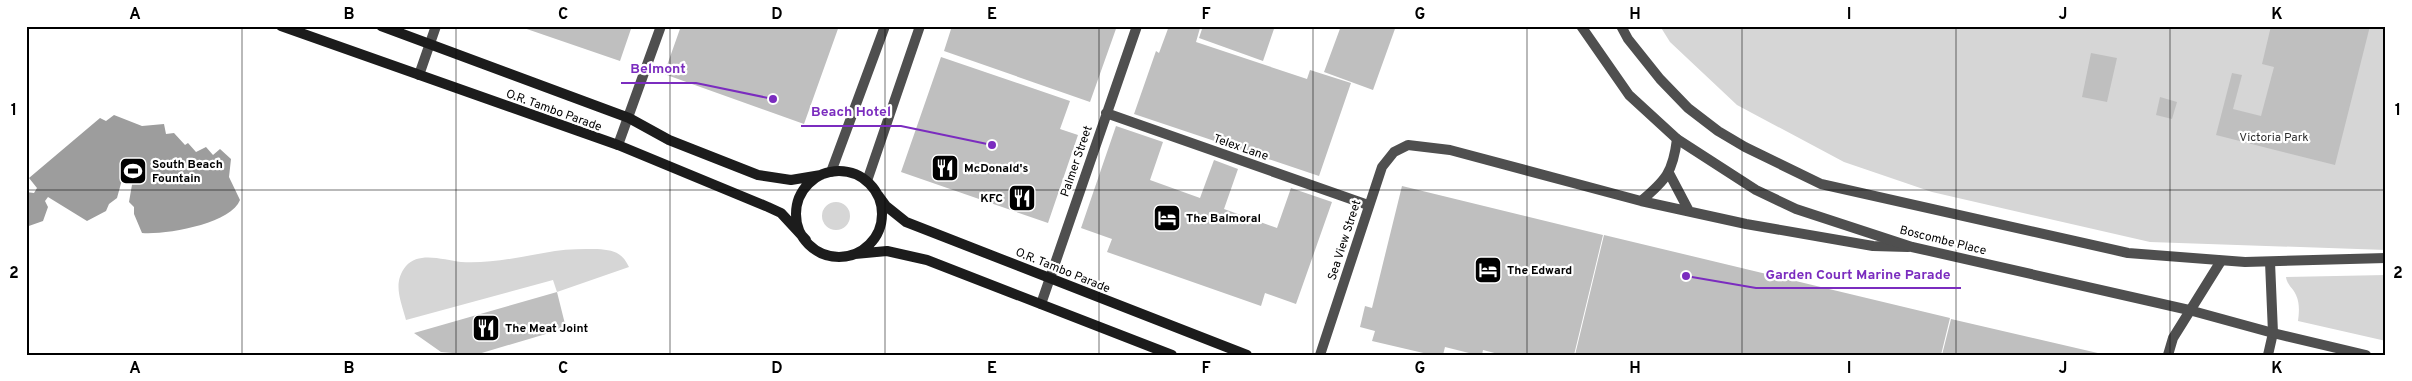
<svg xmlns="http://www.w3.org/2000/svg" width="2412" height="381" font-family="Overpass,sans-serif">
<rect width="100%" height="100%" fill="#fff"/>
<!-- green -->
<path fill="#d6d6d6" d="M1660,26H2386V250L2150,242L1932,192L1844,162L1737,105L1670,42Z
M822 216a14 14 0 1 1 28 0a14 14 0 1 1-28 0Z
M597,249C613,250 622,252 629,267L557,292L553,280L406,320C401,301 392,283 406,266C419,251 444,260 461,262C492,264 524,256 555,251C569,249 583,249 597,249Z
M2386,275V341L2298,321C2299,313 2300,303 2296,295C2293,288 2287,285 2286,277Z"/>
<!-- water -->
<path fill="#9d9d9d" d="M114,115L142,126L164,124L166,134L174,133L185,145L188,143L196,152L206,147L213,155L220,149L231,159L229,177L240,200C231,224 165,235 142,233L134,214V207L129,202L133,179L123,176L117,198L109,204L106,211L87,221L48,197L45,201L48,207L43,221L26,227V192L34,193L37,188L29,178L100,118L106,121Z"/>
<!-- building -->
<path fill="#bfbfbf" d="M518,26H632L620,61Z
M681,26H839L804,124L664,74Z
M952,26H1117L1090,102L944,51Z
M1169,26H1194L1200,28L1196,42L1307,79L1310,70L1351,83L1319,176L1134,114L1156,51L1159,53Z
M1203,26H1275L1263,61L1199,38Z
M1341,26H1396L1373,90L1324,72Z
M2271,26H2370L2335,165L2216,135L2232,73L2242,75L2233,109L2261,116L2274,67L2262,64Z
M2091,53L2117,58L2107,102L2082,97Z
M941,57L1070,101L1060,129L1078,135L1048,223L901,172Z
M2160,97L2177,102L2172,119L2156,115Z
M1116,126L1163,142L1150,180L1200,198L1214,160L1238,169L1224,209L1277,228L1291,188L1332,202L1296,304L1265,293L1261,306L1107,252L1112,239L1081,228Z
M1402,186L1603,235L1574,355H1502L1483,350L1482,355H1477L1445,347L1443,355H1432L1372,341L1375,331L1360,327L1365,306L1372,308Z
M1604,235L1950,318L1941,355H1575Z
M557,292L566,328L475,355L441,352L414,333Z
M1951,319L2102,354V355H1942Z"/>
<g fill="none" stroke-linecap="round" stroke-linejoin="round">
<!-- minor -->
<path stroke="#4f4f4f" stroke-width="10" d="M419,75L436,26
M1106,113L1368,205
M618,145L661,26
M831,172L885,26
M1669,173L1689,211
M867,181L920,26
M1641,201C1666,180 1673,172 1677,139
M1041,304L1137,26
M1320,355L1382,167L1394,152L1408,145L1450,150L1641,201L1746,224L1873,246L1908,247
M2168,355L2173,338L2221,261
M2268,355L2273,333L2270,262"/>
<!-- tertiary -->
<path stroke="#4f4f4f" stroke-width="10" d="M1581,26L1629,95L1677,139L1756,190L1796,209L1912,247L2189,310L2273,333L2366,355
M1621,26L1628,39L1660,79L1688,108L1718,131L1745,147L1821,184L2128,253L2245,262L2386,258"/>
<!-- secondary -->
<path stroke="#1c1c1c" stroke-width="10" d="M281,26L618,145L768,207L781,213L806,240
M381,26L629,118L669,140L758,175L791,180L821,175
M796 214a43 43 0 1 1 86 0a43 43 0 1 1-86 0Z
M878,195L886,206L906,222L1247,355
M855,254L887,251L927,260L1172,355"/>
</g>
<!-- grid -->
<path fill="none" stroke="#000" stroke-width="1" stroke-opacity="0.55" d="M242,26V355M456,26V355M670,26V355M885,26V355M1099,26V355M1313,26V355M1527,26V355M1742,26V355M1956,26V355M2170,26V355M26,190H2386"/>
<!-- icons -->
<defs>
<g id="restaurant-square" transform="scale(1.4375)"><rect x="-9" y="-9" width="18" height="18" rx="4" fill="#000" stroke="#fff"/><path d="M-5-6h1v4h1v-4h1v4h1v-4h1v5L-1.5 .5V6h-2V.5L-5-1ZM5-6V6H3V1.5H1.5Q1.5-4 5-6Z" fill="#fff"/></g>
<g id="stadium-square" transform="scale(1.4375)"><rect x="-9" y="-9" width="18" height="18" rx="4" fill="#000" stroke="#fff"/><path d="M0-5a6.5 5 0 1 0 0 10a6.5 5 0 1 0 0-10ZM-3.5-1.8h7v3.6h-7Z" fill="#fff"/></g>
<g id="hotel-square" transform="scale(1.4375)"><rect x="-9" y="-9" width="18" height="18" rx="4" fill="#000" stroke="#fff"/><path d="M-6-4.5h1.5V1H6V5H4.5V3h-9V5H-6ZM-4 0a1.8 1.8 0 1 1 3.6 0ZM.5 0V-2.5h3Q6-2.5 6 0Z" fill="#fff"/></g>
</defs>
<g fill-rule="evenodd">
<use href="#restaurant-square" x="945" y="168"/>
<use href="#stadium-square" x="133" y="171"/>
<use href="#restaurant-square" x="1022" y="198"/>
<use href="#hotel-square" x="1167" y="218"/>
<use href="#hotel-square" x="1488" y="270"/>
<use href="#restaurant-square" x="486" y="328"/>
</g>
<g text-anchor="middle" stroke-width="4.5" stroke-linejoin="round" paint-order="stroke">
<!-- street labels -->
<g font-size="12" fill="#000" stroke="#fff">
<text transform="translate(554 110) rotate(20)" y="4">O.R. Tambo Parade</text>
<text transform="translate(1241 147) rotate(19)" y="4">Telex Lane</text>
<text transform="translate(1076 161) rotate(-71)" y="4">Palmer Street</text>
<text transform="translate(1344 240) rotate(-72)" y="4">Sea View Street</text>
<text transform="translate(1943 240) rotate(14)" y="4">Boscombe Place</text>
<text transform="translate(1063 270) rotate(22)" y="4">O.R. Tambo Parade</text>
</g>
<!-- park labels -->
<g font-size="12" fill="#2d2d2d" stroke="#fff">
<text x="2274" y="141">Victoria Park</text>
</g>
<!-- poi labels -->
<g font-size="12" font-weight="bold" fill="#000" stroke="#fff" text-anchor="start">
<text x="152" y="168">South Beach<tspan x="152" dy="14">Fountain</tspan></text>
<text x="964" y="172">McDonald's</text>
<text x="1003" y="202" text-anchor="end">KFC</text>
<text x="1186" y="222">The Balmoral</text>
<text x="1507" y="274">The Edward</text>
<text x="505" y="332">The Meat Joint</text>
</g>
</g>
<!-- callouts -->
<path fill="none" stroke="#7b2cbf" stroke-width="2" d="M773 99L696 83H621M992 145L901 126H801M1686 276L1756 288H1961"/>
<g fill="#7b2cbf" stroke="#fff" stroke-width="2">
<circle cx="773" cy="99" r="5"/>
<circle cx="992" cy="145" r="5"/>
<circle cx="1686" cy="276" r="5"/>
</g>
<g font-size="14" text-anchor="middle" font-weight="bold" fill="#7b2cbf" stroke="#fff" stroke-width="4.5" stroke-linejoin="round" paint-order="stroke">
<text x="658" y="73">Belmont</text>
<text x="851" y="116">Beach Hotel</text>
<text x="1858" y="279">Garden Court Marine Parade</text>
</g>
<!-- border -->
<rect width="2412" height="381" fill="none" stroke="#ffffff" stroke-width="55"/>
<rect x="28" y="28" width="2356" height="326" fill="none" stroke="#000" stroke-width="2"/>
<g font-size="16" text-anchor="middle" font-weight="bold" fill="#000">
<text x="135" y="19">A</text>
<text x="349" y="19">B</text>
<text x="563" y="19">C</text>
<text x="777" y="19">D</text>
<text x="992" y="19">E</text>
<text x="1206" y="19">F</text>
<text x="1420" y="19">G</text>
<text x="1635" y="19">H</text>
<text x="1849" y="19">I</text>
<text x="2063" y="19">J</text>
<text x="2277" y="19">K</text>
<text x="14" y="115">1</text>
<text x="2398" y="115">1</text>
<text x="14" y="278">2</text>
<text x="2398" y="278">2</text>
<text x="135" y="373">A</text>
<text x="349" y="373">B</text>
<text x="563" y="373">C</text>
<text x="777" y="373">D</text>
<text x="992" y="373">E</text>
<text x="1206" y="373">F</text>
<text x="1420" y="373">G</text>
<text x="1635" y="373">H</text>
<text x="1849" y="373">I</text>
<text x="2063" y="373">J</text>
<text x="2277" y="373">K</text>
</g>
</svg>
